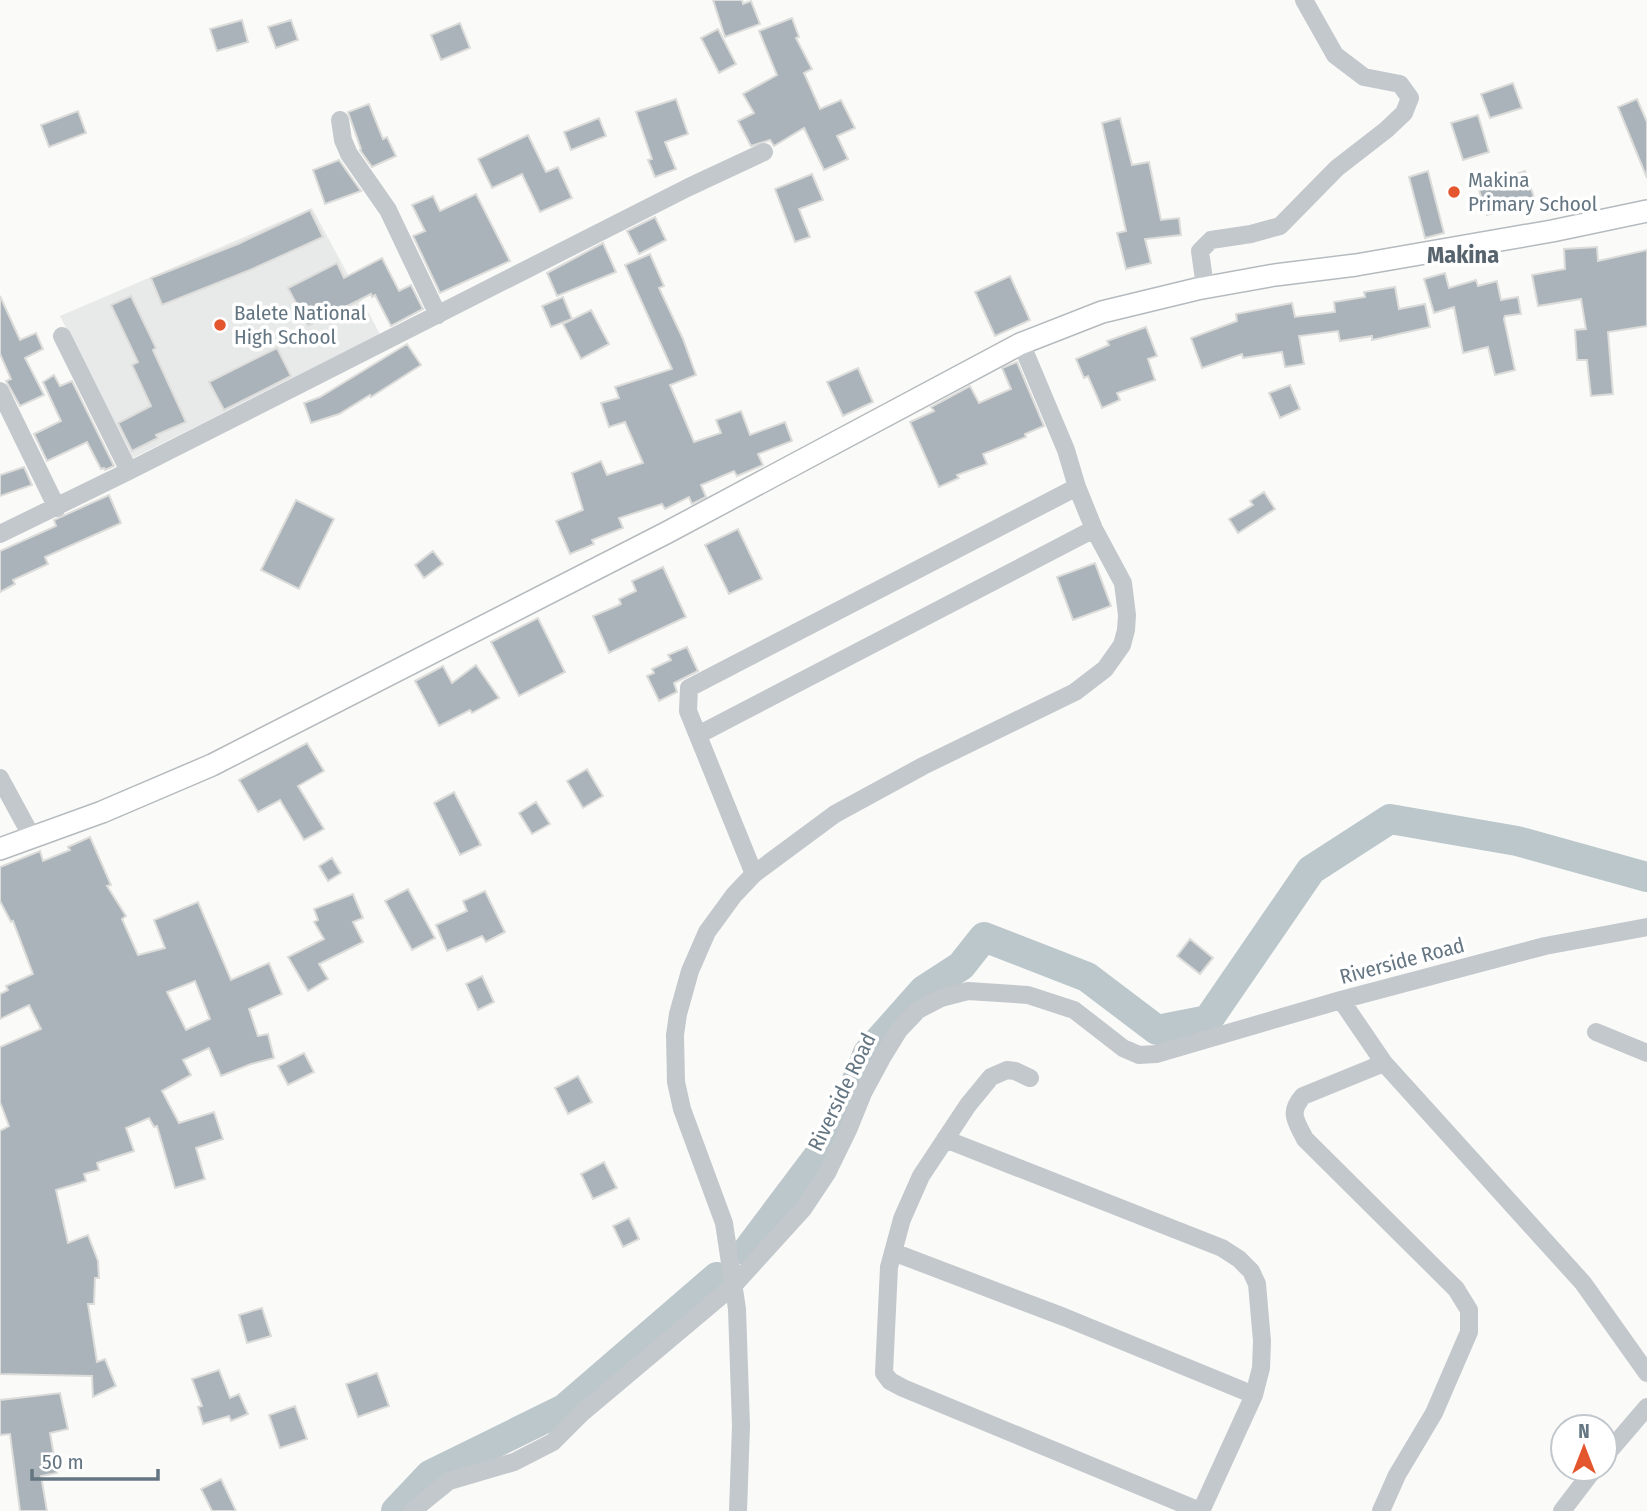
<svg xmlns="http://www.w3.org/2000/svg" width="1647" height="1511" font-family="'Fira Sans Condensed',sans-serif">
<rect width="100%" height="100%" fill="#fafaf8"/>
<!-- built -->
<path fill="#e8e9e9" d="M312,208L380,334L133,458L60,316Z"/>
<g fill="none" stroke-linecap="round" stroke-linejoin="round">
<!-- river -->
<path stroke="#bbc7cb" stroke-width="30" d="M747,1251L835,1134L868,1053L924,990L961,966L984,937L1087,977L1157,1030L1208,1020L1311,870L1390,819L1517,841L1647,877
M396,1511L430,1475L564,1409L717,1277"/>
</g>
<!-- building -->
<path fill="#aab3b9" stroke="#dcdcda" stroke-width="2" fill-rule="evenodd" d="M713,0H742L743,4L751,1L760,24L725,37Z
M792,18L799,37L796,38L812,69L804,73L820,109L841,100L855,128L837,136L848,159L824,170L804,128L774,146L770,140L751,146L738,121L754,113L743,94L777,75L759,31Z
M242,20L248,42L217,51L210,29Z
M291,20L298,40L276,48L268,27Z
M460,23L470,48L441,60L431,35Z
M718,29L736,64L719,73L701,38Z
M1513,83L1522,108L1490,118L1481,94Z
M676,99L688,134L665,142L676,169L655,177L648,160L652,159L636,112Z
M1637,99L1647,122V178L1618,107Z
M369,104L383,139L387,137L396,156L372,167L360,150L361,149L348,112Z
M78,111L86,133L49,147L41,125Z
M1478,115L1489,152L1463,160L1451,123Z
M599,118L606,136L571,150L564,132Z
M1120,118L1132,165L1149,162L1161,220L1179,218L1181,235L1145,239L1151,263L1126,269L1117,233L1126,231L1102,123Z
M528,135L546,172L558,167L572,198L540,212L522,174L492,188L478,159Z
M339,160L361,191L325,204L313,170Z
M1428,171L1444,233L1425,238L1409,177Z
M1525,171L1535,200L1487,215L1478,187Z
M812,174L823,200L799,209L810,237L795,242L775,189Z
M476,194L510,261L440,293L413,236L425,231L412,205L433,196L440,211Z
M310,210L323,237L250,270L162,305L151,278L238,244Z
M655,217L666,240L639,254L627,231Z
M603,243L616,272L557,296L547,273Z
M1597,247L1598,261L1647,250V326L1608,332L1613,394L1591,396L1587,360H1577L1575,330L1586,329L1581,299L1538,306L1532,275L1565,269L1564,249Z
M650,254L664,286L659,288L683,339L696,375L670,385L694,442L721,433L716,420L741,411L750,435L785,422L792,441L758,454L763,465L737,476L734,471L701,485L706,497L692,504L689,497L665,509L662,504L619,518L623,528L592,540L594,544L570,554L556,521L583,510L572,473L601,461L607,475L643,463L625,422L609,427L601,403L619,398L615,387L672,369L625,265Z
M382,258L399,291L411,285L423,309L391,326L375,295L372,297L371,294L308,326L288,288L337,263L344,278Z
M1445,273L1449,288L1476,280L1478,286L1497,281L1501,300L1518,297L1521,314L1505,316L1504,319L1515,370L1495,375L1488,347L1463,353L1454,307L1434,313L1424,279Z
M1010,276L1030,320L995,336L975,292Z
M1395,287L1399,309L1425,304L1430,327L1372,340V336L1340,341L1338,331L1299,336L1304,364L1285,367L1282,352L1243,358L1242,354L1202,368L1191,338L1237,321L1236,314L1292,303L1295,317L1335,312L1334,302L1365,297L1364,292Z
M0,296L20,340L36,333L43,349L25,358L44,395L20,406L6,381L11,379L0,354Z
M131,296L156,348L153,350L186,422L156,435L158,438L132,451L118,423L151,406L132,365L138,362L111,305Z
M563,297L572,319L551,327L542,306Z
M591,310L609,344L581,359L563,324Z
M1146,327L1157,356L1148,359L1155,380L1117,393L1120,400L1102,408L1088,376L1084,378L1076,359L1109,345L1107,341Z
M407,344L421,365L371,397L370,395L339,414L311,423L304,403L320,397Z
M277,348L291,376L224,410L209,382Z
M1017,362L1044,426L1025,434L1026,437L983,454L987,464L957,475L959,478L939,487L910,422L934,411L931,407L970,386L979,403L1011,389L1002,368Z
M858,368L873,402L843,416L827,382Z
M54,375L60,386L72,381L114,466L105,470L104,468L101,469L87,442L47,461L34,434L61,421L43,382Z
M1290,385L1300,409L1280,418L1269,393Z
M24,467L32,485L0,496V475Z
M1264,492L1275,509L1238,533L1229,519L1253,505L1250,501Z
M109,495L121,523L45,557L48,564L13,580L15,584L0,592V551L56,526L54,520Z
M296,500L334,519L299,589L261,570Z
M738,529L762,579L729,594L705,545Z
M433,551L443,564L424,578L415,565Z
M1095,563L1111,606L1073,620L1057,577Z
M663,567L686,617L609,653L593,616L617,606L621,604L619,599L636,591L632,581Z
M538,618L565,672L519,696L491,642Z
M687,647L698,671L674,683L677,692L659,701L647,676L654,673L652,669L671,660L668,655Z
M476,665L499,698L472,713L470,710L439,726L415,681L443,666L452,683Z
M307,743L324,771L298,786L324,829L304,840L280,800L258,812L239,780Z
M587,769L603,796L583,808L567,781Z
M454,792L481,845L460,855L434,803Z
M536,802L550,824L532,834L519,813Z
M90,837L111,885L107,886L126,916L122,919L138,955L165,948L154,920L198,902L231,980L269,963L282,994L249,1009L258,1036L268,1034L274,1058L251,1064L221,1076L209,1048L183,1060L191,1075L162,1091L179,1123L214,1112L223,1139L196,1148L205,1179L175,1188L157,1126L154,1127L149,1118L126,1128L134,1151L97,1163L99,1170L84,1174L86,1181L56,1190L68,1243L88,1235L98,1261L99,1278H95L94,1304H88L97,1362L105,1359L116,1386L93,1397L92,1376L0,1374V1131L9,1126L0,1102V1047L41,1029L29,1005L0,1019V994L8,990L6,986L33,974L13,921L11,922L0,901V867L40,851L43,861L70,850L68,847ZM195,981L210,1019L186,1030L167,992Z
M332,858L341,873L328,881L319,866Z
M408,889L435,938L412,950L385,901Z
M485,891L505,932L486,942L482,936L447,951L436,925L467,911L463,901Z
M353,894L363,918L353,922L363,942L319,964L328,979L308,991L288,957L324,939L314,922L318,920L314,909Z
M1190,939L1213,958L1200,974L1177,956Z
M482,976L494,1002L478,1010L466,984Z
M304,1053L314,1072L288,1085L278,1066Z
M578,1076L592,1102L568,1114L555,1088Z
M604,1162L617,1188L593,1199L581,1174Z
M629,1218L639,1239L623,1247L613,1226Z
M262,1308L271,1336L247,1343L239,1315Z
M219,1370L230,1398L239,1394L248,1414L231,1421L229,1416L203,1424L198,1407L202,1406L192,1379Z
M377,1373L389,1406L358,1417L346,1384Z
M60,1393L68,1429L50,1433L57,1473L41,1476L47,1511H20L10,1434L0,1435V1400Z
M295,1406L307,1439L280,1448L269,1415Z
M221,1479L236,1511H212L201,1489Z"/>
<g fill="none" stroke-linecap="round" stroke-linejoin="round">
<!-- major casing -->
<g stroke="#b5babe" stroke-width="24">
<path id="major" d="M0,849L102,812L212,765L666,533L1020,344L1102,312L1197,289L1275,275L1356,265L1552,231L1647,211"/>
</g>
<!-- minor -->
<path stroke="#c3c8cc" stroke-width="18" d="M340,120L343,140L349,154L388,210L438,315
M1205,287L1200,251L1211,240L1251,234L1280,226L1337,168L1386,130L1404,113L1410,98L1400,84L1364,77L1335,55L1304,0
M62,336L129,471
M0,391L57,508
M0,534L129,471L689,187L764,152
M698,735L1094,529
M0,778L32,837
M754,874L688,711L689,688L1077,487
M1341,1000L1384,1063L1583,1283L1647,1373
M1596,1032L1647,1053
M1030,1078L1015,1071L1007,1070L991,1077L968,1105L921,1176L902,1219L889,1267L884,1373L890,1381L903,1388L1200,1511
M945,1139L1222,1248L1239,1259L1251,1271L1257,1284L1262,1341L1261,1368L1254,1395L1201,1511
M893,1252L1064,1317L1254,1395
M1605,1456L1647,1407
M412,1511L449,1481L514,1462L553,1442L583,1412L734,1285L803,1209L827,1173L848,1130L863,1093L883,1056L899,1030L918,1010L941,998L968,991L1028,995L1074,1010L1123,1048L1139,1055L1156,1054L1341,1000L1545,946L1647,927
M738,1511L741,1426L737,1309L724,1223L682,1109L676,1082L675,1035L678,1014L690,971L707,932L734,895L754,874L835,814L923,766L1075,692L1105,669L1122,645L1126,630L1127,615L1123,583L1094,529L1077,487L1066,450L1021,343
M1381,1511L1397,1475L1434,1413L1469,1332V1310L1456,1289L1305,1139C1296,1121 1288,1113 1303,1096L1384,1063
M1562,1511L1594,1469"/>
<!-- major -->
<use href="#major" stroke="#fff" stroke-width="21"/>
</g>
<!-- markers -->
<g fill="#e4572e" stroke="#fff" stroke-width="2.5">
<circle cx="1454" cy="192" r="7"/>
<circle cx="220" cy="325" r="7"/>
</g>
<g text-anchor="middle" stroke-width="7" stroke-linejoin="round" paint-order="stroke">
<!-- poi labels -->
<g font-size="21" fill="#657683" stroke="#fff" text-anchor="start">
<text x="1468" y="187">Makina<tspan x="1468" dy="24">Primary School</tspan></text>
<text x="234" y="320">Balete National<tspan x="234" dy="24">High School</tspan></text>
</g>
<!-- street labels -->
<g font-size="21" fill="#657683" stroke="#fff">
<text transform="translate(1402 961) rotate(-15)" y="7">Riverside Road</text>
<text transform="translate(842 1092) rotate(-64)" y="7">Riverside Road</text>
</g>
<!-- quarter labels -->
<g font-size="24" font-weight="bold" fill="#57646e" stroke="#fff">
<text x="1463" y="263">Makina</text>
</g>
</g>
<!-- north arrow -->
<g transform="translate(1584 1448)"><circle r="33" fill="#ffffff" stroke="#c1c8cd" stroke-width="2"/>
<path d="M0-5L12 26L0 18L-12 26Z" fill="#e4572e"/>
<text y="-10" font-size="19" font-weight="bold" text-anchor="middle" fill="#657683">N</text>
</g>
<!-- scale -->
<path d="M32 1469v10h126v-10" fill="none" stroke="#657683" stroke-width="3.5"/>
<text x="42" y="1469" font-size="21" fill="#657683" stroke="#ffffff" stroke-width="5" paint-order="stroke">50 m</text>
</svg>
